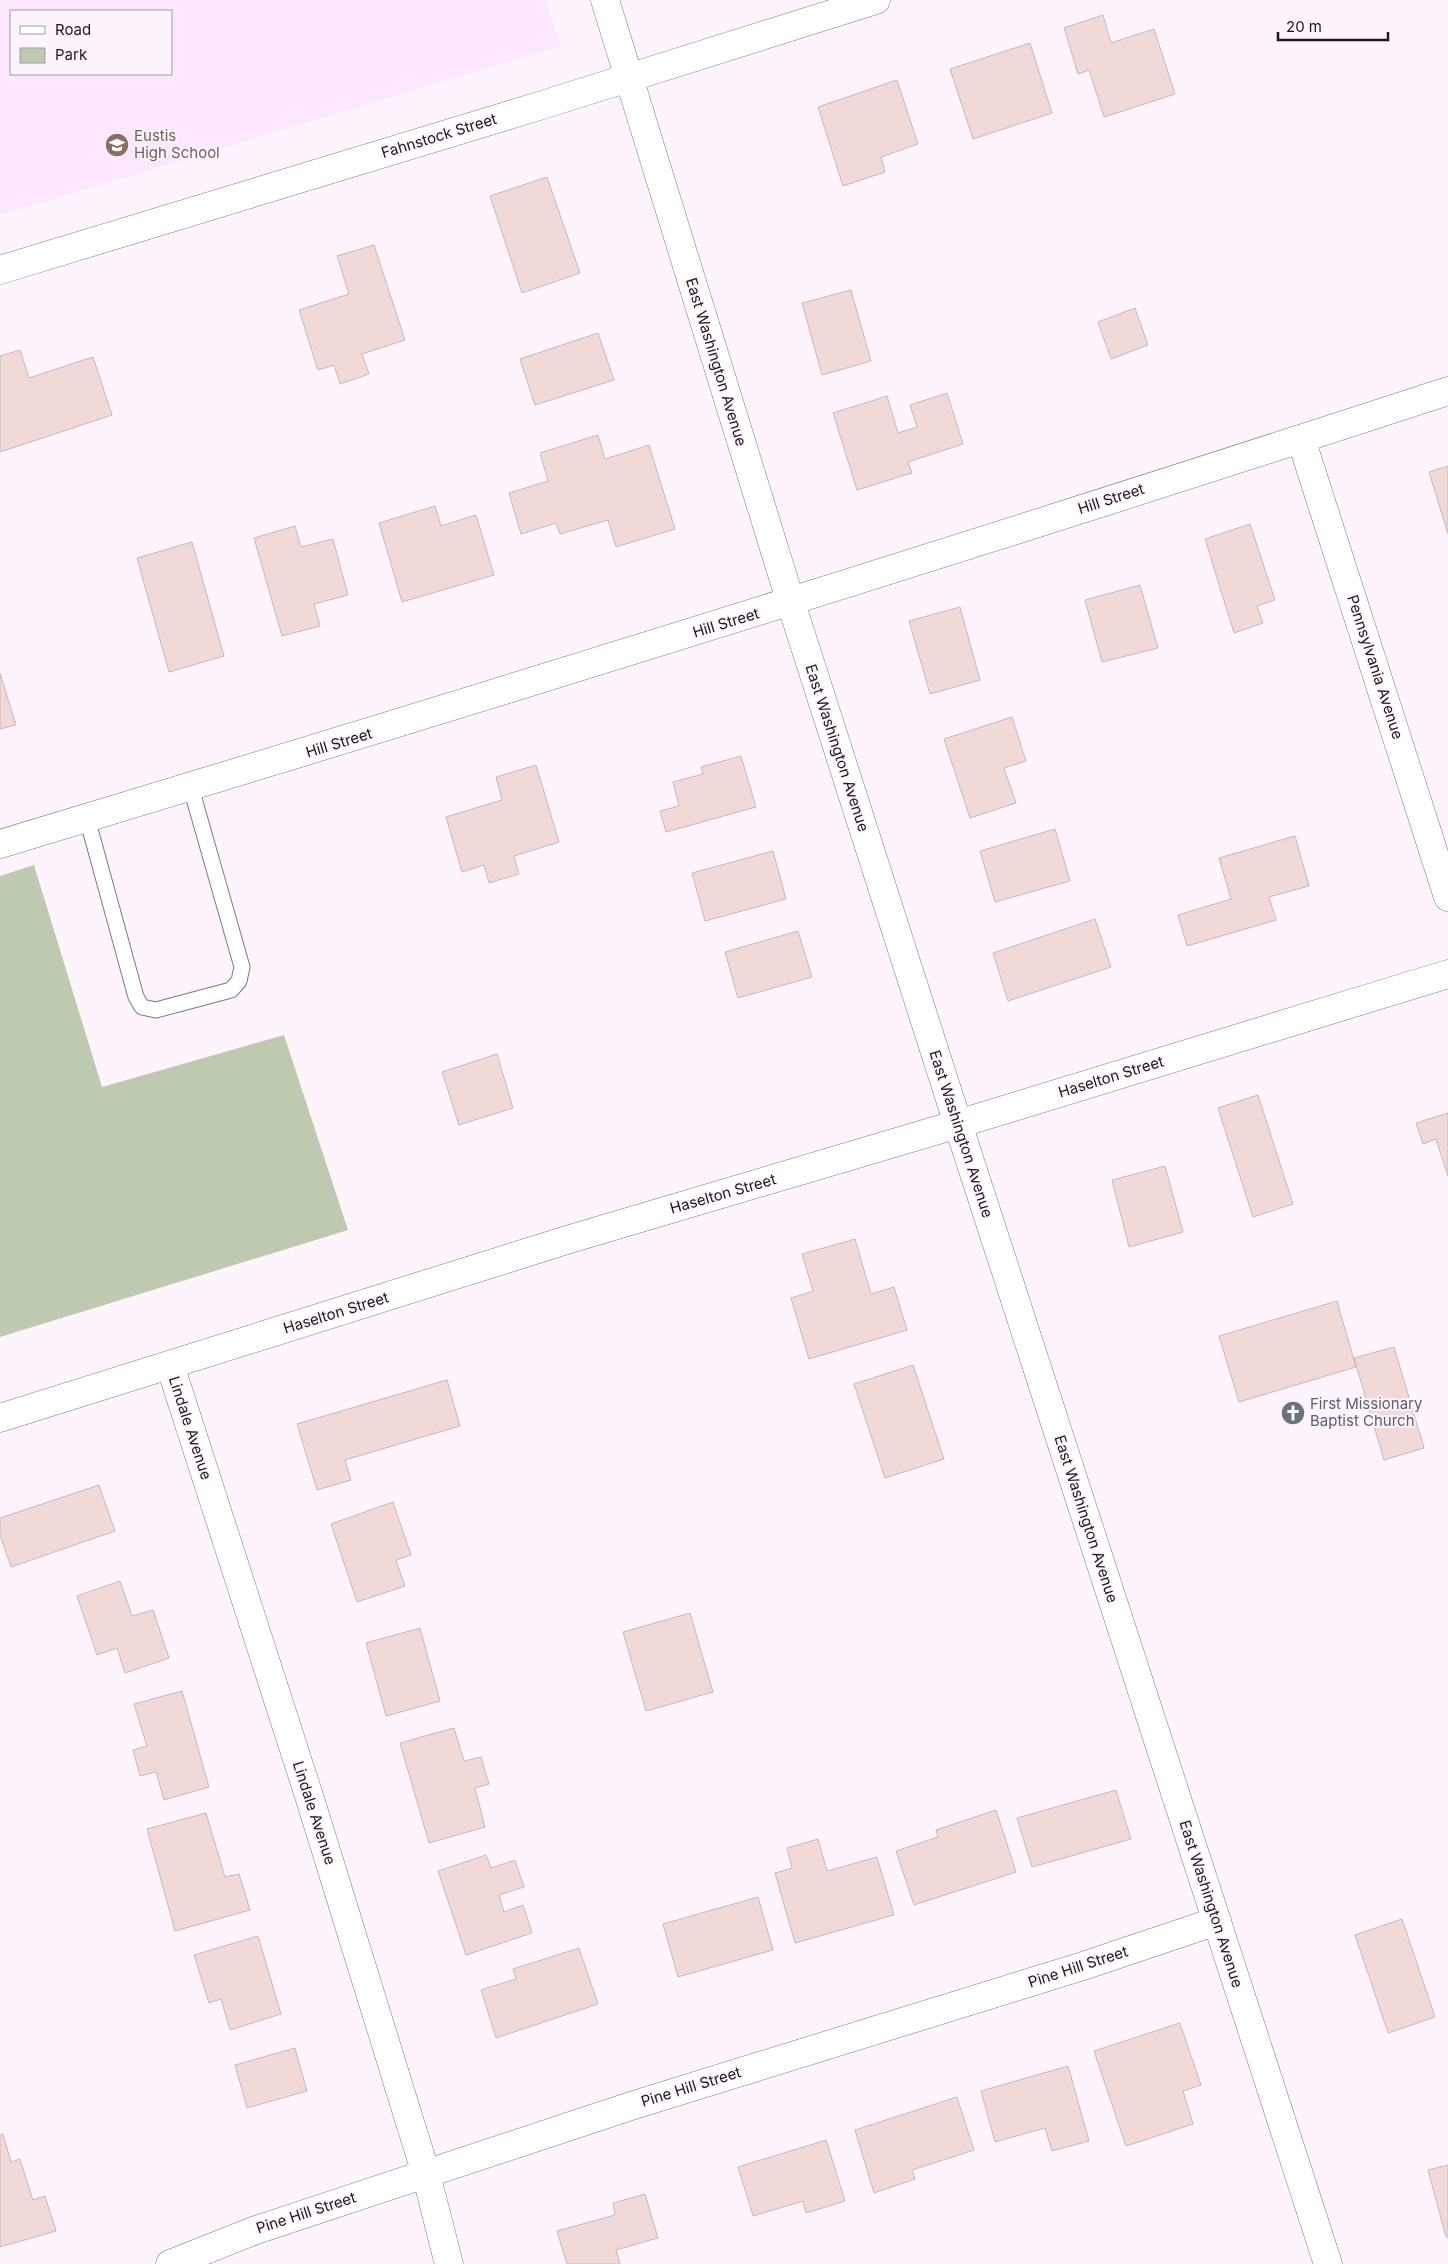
<svg xmlns="http://www.w3.org/2000/svg" width="1448" height="2264" font-family="Inter,sans-serif">
<rect width="100%" height="100%" fill="#fdf4fe"/>
<!-- built -->
<path fill="#fce8fe" fill-rule="evenodd" d="M0,0H546L561,46L0,215ZM11,11H171V74H11Z"/>
<!-- green -->
<path fill="#becab0" d="M34,865L102,1087L284,1035L348,1230L0,1337V876Z"/>
<!-- building -->
<path fill="#f0d9d6" stroke="#ceb7b4" d="M1103,15L1111,43L1154,29L1175,94L1104,117L1089,70L1078,74L1064,28Z
M1030,43L1052,113L973,139L950,69Z
M897,80L918,144L881,157L885,172L843,186L818,107Z
M547,177L580,273L522,293L490,196Z
M374,245L405,340L362,354L369,374L340,384L334,365L318,370L299,310L349,294L337,256Z
M851,290L871,361L822,375L802,303Z
M1135,308L1148,345L1111,359L1098,322Z
M598,333L614,380L535,405L520,359Z
M20,350L29,378L93,357L112,415L0,452V356Z
M947,393L963,444L908,462L912,473L857,490L833,413L887,396L898,433L917,427L910,405Z
M598,435L605,459L649,445L675,529L616,547L608,520L560,534L556,523L521,534L509,493L548,481L540,453Z
M1448,466V534L1429,472Z
M435,506L441,526L476,515L494,575L402,602L379,523Z
M1250,524L1275,600L1257,606L1263,623L1234,633L1205,539Z
M295,526L301,547L333,539L348,595L314,604L320,626L282,636L254,538Z
M192,542L224,656L169,672L137,558Z
M1140,585L1158,648L1102,662L1085,600Z
M960,607L980,680L930,694L909,621Z
M0,673L16,725L0,729Z
M1012,717L1026,761L1004,768L1016,803L970,818L944,739Z
M741,756L756,807L666,832L660,811L679,806L673,782L703,774L701,767Z
M536,765L559,842L514,856L519,874L489,883L484,865L462,872L446,817L502,800L496,777Z
M1055,829L1070,881L995,902L980,851Z
M1295,836L1309,886L1269,897L1276,920L1187,946L1178,915L1231,899L1219,858Z
M773,851L786,899L705,921L692,873Z
M1095,919L1111,967L1008,1001L993,953Z
M798,931L812,977L738,998L725,952Z
M497,1054L513,1108L459,1125L442,1072Z
M1258,1095L1293,1204L1253,1217L1218,1108Z
M1448,1113V1176L1436,1139L1423,1144L1416,1123Z
M1165,1166L1183,1232L1129,1247L1112,1180Z
M855,1239L871,1294L894,1287L907,1330L809,1359L791,1298L813,1291L802,1254Z
M1337,1301L1356,1367L1239,1402L1219,1336Z
M1394,1347L1424,1448L1384,1460L1354,1358Z
M913,1365L944,1459L885,1478L854,1384Z
M447,1380L460,1426L345,1460L351,1480L317,1490L297,1424Z
M99,1485L115,1531L11,1567L0,1535V1518Z
M393,1502L411,1555L396,1560L405,1586L357,1602L331,1524Z
M120,1581L132,1616L153,1610L169,1658L125,1673L117,1648L97,1655L77,1596Z
M690,1613L713,1692L646,1711L623,1632Z
M420,1628L440,1701L386,1716L366,1643Z
M182,1691L209,1787L164,1800L156,1772L140,1776L133,1750L147,1746L134,1704Z
M454,1728L464,1761L481,1757L489,1784L475,1788L485,1827L429,1843L400,1743Z
M1116,1790L1131,1839L1032,1867L1017,1818Z
M996,1810L1016,1872L914,1905L896,1851L938,1837L936,1830Z
M206,1813L225,1877L239,1874L250,1910L175,1931L147,1829Z
M818,1839L827,1871L877,1857L894,1915L795,1943L775,1873L792,1868L787,1848Z
M486,1855L491,1868L515,1860L524,1887L499,1895L504,1912L523,1905L532,1933L466,1955L438,1871Z
M758,1897L773,1950L678,1977L663,1924Z
M1402,1919L1435,2017L1388,2033L1355,1935Z
M258,1936L281,2014L230,2030L221,1999L209,2003L194,1955Z
M579,1948L598,2004L496,2038L481,1990L516,1979L513,1969Z
M1180,2023L1201,2085L1183,2091L1193,2124L1126,2146L1094,2051Z
M295,2048L307,2091L247,2108L235,2065Z
M1068,2066L1089,2141L1052,2151L1045,2128L995,2142L981,2091Z
M957,2097L974,2150L912,2170L915,2179L874,2193L855,2130Z
M3,2134L11,2162L20,2159L33,2200L45,2196L56,2231L0,2247V2135Z
M826,2140L845,2201L806,2213L803,2201L753,2216L738,2167Z
M1448,2165V2237H1446L1428,2170Z
M645,2194L658,2238L616,2250L620,2264H567L557,2231L615,2215L613,2203Z"/>
<g fill="none" stroke-linecap="round" stroke-linejoin="round">
<!-- service casing -->
<g stroke="#837684" stroke-width="17">
<path id="service" d="M87,818L136,997L142,1007L156,1010L231,990L239,981L242,967L191,788"/>
</g>
<!-- minor casing -->
<g stroke="#837684" stroke-width="29">
<path id="minor" d="M605,0L791,603L958,1124
M0,270L539,106L876,0
M1301,439L1448,897
M0,844C484,698 967,548 1448,391
M170,1365L310,1799L426,2174L449,2264
M170,2264L256,2230L634,2105L1083,1966L1217,1921"/>
</g>
<!-- tertiary casing -->
<g stroke="#837684" stroke-width="29">
<path id="tertiary" d="M958,1124L1328,2264
M0,1418L570,1239L958,1124L1448,974"/>
</g>
<!-- service -->
<use href="#service" stroke="#fff" stroke-width="15"/>
<!-- minor -->
<use href="#minor" stroke="#fff" stroke-width="28"/>
<!-- tertiary -->
<use href="#tertiary" stroke="#fff" stroke-width="28"/>
</g>
<!-- icons -->
<defs>
<g id="school-disc" transform="scale(1.25)"><circle r="9.5" fill="#8d6e63" stroke="#fdf4fe"/><path d="M0-5L7-2L0 1L-7-2ZM-4 1L0 2.5L4 1V4Q0 6-4 4Z" fill="#fff"/></g>
<g id="church-disc" transform="scale(1.25)"><circle r="9.5" fill="#6b7280" stroke="#fdf4fe"/><path d="M-1.2-6h2.4v3.5h3.3v2.4h-3.3V6h-2.4V-.1h-3.3v-2.4h3.3Z" fill="#fff"/></g>
</defs>
<g fill-rule="evenodd">
<use href="#school-disc" x="117" y="145"/>
<use href="#church-disc" x="1293" y="1413"/>
</g>
<g text-anchor="middle" stroke-width="4" stroke-linejoin="round" paint-order="stroke">
<!-- education labels -->
<g font-size="15" fill="#785e54" stroke="#fdf4fe" text-anchor="start">
<text x="134" y="141">Eustis<tspan x="134" dy="17">High School</tspan></text>
</g>
<!-- street labels -->
<g font-size="15" fill="#1d181d" stroke="#fdf4fe">
<text transform="translate(439 136) rotate(-17)" y="5">Fahnstock Street</text>
<text transform="translate(716 362) rotate(73)" y="5">East Washington Avenue</text>
<text transform="translate(1111 499) rotate(-18)" y="5">Hill Street</text>
<text transform="translate(726 623) rotate(-17)" y="5">Hill Street</text>
<text transform="translate(1375 667) rotate(72)" y="5">Pennsylvania Avenue</text>
<text transform="translate(339 743) rotate(-17)" y="5">Hill Street</text>
<text transform="translate(837 748) rotate(72)" y="5">East Washington Avenue</text>
<text transform="translate(1111 1077) rotate(-17)" y="5">Haselton Street</text>
<text transform="translate(961 1134) rotate(72)" y="5">East Washington Avenue</text>
<text transform="translate(723 1194) rotate(-16)" y="5">Haselton Street</text>
<text transform="translate(336 1313) rotate(-17)" y="5">Haselton Street</text>
<text transform="translate(190 1428) rotate(72)" y="5">Lindale Avenue</text>
<text transform="translate(1086 1519) rotate(72)" y="5">East Washington Avenue</text>
<text transform="translate(314 1813) rotate(72)" y="5">Lindale Avenue</text>
<text transform="translate(1211 1904) rotate(72)" y="5">East Washington Avenue</text>
<text transform="translate(1078 1967) rotate(-18)" y="5">Pine Hill Street</text>
<text transform="translate(691 2087) rotate(-17)" y="5">Pine Hill Street</text>
<text transform="translate(306 2213) rotate(-18)" y="5">Pine Hill Street</text>
</g>
<!-- worship labels -->
<g font-size="15" fill="#5b616d" stroke="#fdf4fe" text-anchor="start">
<text x="1310" y="1409">First Missionary<tspan x="1310" dy="17">Baptist Church</tspan></text>
</g>
</g>
<!-- legend -->
<rect x="10" y="10" width="162" height="65" fill="#fdf4fe" stroke="#a39ca4"/>
<rect x="20" y="26" width="25" height="8" fill="#ffffff" stroke="#a39ca4"/>
<text x="55" y="35" font-size="15" fill="#1d181d">Road</text>
<rect x="20" y="48" width="25" height="15" fill="#becab0" stroke="#a39ca4"/>
<text x="55" y="60" font-size="15" fill="#1d181d">Park</text>
<!-- scale -->
<path d="M1278 32v8h110v-8" fill="none" stroke="#1d181d" stroke-width="2.5"/>
<text x="1286" y="32" font-size="15" fill="#1d181d" stroke="#fdf4fe" stroke-width="4" paint-order="stroke">20 m</text>
</svg>
